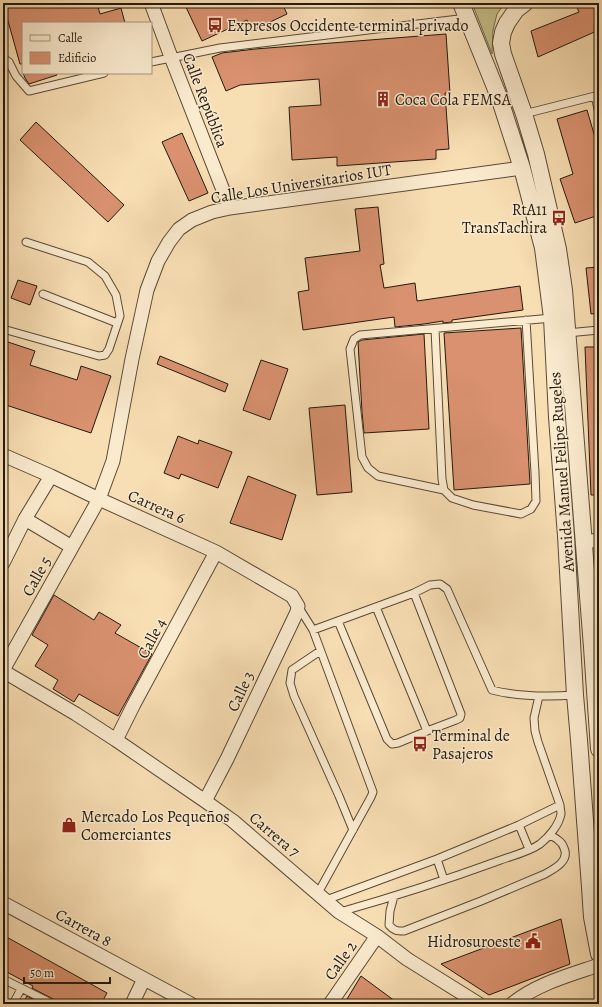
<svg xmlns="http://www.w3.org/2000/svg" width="602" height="1007" font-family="Alegreya,serif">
<rect width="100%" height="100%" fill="#f8deb3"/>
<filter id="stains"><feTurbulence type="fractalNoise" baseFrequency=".005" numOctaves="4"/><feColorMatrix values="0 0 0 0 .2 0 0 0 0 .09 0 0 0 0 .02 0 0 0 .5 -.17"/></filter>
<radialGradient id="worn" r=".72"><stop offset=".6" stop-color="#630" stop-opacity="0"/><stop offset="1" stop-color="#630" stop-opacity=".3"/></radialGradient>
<!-- green -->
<path fill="#c5bf88" stroke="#746c4b" d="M472,3H505L497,14L493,30L492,54Z"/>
<!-- building -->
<path fill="#d9916f" stroke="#22190e" d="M3,3H97L100,14L121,8L125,23H23V64H20Z
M184,3H282L287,14L251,31L247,20L202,41Z
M575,3H599V30L538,57L531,31L579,12Z
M446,34L450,93H445L449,149L436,150V159L337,166V157L292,160L289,107L321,105L319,79L240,85L226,91L212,57L222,53L255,49Z
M23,73H57V75L29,84L25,78Z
M587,110L599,151V215L575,223L560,179L573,174L557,119Z
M36,122L124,205L108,222L20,140Z
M182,133L208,193L189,201L162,142Z
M378,207L384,264L380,265L384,288L415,283L417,301L520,286L523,310L452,320V322L443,323V321L424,324L395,327L394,317L303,330L298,292L309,290L305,258L360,251L355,209Z
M599,267V313L591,314L586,268Z
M18,280L37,286L30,305L11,298Z
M521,328L530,484L454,490L444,333Z
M424,334L429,429L364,433L362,412L358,342L362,340Z
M5,341L35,351L30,365L77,380L81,366L111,376L91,433L3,404V347Z
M585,347H599V495H591Z
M160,356L228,384L225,392L157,364Z
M261,360L288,369L270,420L243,410Z
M345,405L352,492L317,495L309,408Z
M178,436L198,444L199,440L232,452L218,488L181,474L179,479L164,473Z
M248,476L296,495L282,540L230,523Z
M54,595L94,620L99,612L121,625L115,633L152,654L118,716L79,694L74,702L53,689L58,680L35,666L48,645L32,635Z
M561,919L570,964L489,995L441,964Z
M3,935L107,993L101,1004H58L57,1002L55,1000L32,988L33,986L3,970Z
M361,976L399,1004H344Z
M27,996L42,1004H22Z"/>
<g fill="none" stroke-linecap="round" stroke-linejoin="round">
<!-- service casing -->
<g stroke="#584a37" stroke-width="9">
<path id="service" d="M3,58L9,62L16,76L29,91L104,73
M151,62L220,48L467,18
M595,96L599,113
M524,114L599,95
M43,294L117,323
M3,329L99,356L105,355L109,349L120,316L116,295L105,276L88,262L26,242
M435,329L442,479L444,490L452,498L473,505L521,514L531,509L536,501L535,473L526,320
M567,333L599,330
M444,490L378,476L368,468L362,457L350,349L354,339L360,335L552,318
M414,593L461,714L460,718L456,720L427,731
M298,606L313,630L373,792L371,797L318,893
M338,621L387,739L392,744L398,743L427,731L376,607
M313,630L414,593L430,585L440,584L447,589L492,690C519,697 547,697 575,695
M320,651L292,670L290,683L294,696L339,796L353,830
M519,825L529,849
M437,859L444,880
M394,896L390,911L389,925C394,931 397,931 404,931L481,901L545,874C554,869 570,861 564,848C563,845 561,842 558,840C556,838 553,837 550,835
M326,900L437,859L519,825L560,805
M340,912C393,897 446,880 498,861C511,856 529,852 540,844C549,837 559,825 561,814C561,811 560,808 560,805L538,742L535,731L534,718L539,696
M3,979L53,1004
M13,1004L21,989"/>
</g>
<!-- minor casing -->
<g stroke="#584a37" stroke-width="15">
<path id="minor" d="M151,3L171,57L230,208
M3,455L51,476L99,499L216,552L292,596L298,606L297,612L227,759L205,801
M25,519L72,547
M584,542L599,540
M3,563L25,519L51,476
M3,670L99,499L113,461L132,359L147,290L158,261L169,242L179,229L192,220L212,212L230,208L522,168
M3,671L76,714L116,740L205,801L233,821L339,912L377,936L407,959L479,1004
M116,740L134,704L216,552
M3,903L191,1004
M132,1004L144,979
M330,1004L377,936
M512,1004C536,984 570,975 599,965"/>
</g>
<!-- tertiary casing -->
<g stroke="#584a37" stroke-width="18">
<path id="tertiary" d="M461,3L499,97L522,168L543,248L552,318L557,417L566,536L575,695L579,740L590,887L592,917L599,954
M525,3L516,10L507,23L503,32L501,43L503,54L524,114L536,154L558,249L564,290L592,647L599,749"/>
</g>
<!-- service -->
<use href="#service" stroke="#faeace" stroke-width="7"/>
<!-- minor -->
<use href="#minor" stroke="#faeace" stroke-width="13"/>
<!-- tertiary -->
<use href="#tertiary" stroke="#faeace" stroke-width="16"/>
</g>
<!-- icons -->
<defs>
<g id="bus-bare" transform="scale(1.2)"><path d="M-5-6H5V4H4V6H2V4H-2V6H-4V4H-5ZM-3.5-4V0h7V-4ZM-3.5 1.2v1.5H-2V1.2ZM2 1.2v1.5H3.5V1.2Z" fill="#8f2418" stroke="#faeace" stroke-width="2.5" paint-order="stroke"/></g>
<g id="building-bare" transform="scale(1.2)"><path d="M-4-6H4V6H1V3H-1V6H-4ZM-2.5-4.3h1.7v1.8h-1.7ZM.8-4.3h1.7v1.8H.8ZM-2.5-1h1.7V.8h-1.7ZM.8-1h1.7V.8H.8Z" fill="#8f2418" stroke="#faeace" stroke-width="2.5" paint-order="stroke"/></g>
<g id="shop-bare" transform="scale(1.2)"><path d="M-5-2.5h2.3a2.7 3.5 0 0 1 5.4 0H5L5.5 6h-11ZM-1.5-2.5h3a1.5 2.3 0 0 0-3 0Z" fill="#8f2418" stroke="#faeace" stroke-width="2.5" paint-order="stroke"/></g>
<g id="civic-bare" transform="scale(1.2)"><path d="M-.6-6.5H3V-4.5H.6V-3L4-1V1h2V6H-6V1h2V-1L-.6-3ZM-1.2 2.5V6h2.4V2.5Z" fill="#8f2418" stroke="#faeace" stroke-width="2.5" paint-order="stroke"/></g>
</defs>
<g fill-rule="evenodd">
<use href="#bus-bare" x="215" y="25"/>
<use href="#building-bare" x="383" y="99"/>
<use href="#bus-bare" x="559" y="218"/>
<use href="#bus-bare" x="420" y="744"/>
<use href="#shop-bare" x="69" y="825"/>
<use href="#civic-bare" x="533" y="941"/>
</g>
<g text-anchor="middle" stroke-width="3" stroke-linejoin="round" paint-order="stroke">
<!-- poi labels -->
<g font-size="16" fill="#22190e" stroke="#faeace" text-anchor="start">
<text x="227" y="31">Expresos Occidente terminal privado</text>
<text x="395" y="105">Coca Cola FEMSA</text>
<text x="547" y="215" text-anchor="end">RtA11<tspan x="547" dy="18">TransTachira</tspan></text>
<text x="432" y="741">Terminal de<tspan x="432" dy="18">Pasajeros</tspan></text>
<text x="81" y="822">Mercado Los Pequeños<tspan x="81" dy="18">Comerciantes</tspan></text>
<text x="521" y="947" text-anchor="end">Hidrosuroeste</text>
</g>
<!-- street labels -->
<g font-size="16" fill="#22190e" stroke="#faeace">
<text transform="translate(206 100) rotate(69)" y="6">Calle República</text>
<text transform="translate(301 183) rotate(-9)" y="6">Calle Los Universitarios IUT</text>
<text transform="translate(561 472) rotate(-94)" y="6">Avenida Manuel Felipe Rugeles</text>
<text transform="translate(157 506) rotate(24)" y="6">Carrera 6</text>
<text transform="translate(36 576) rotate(-61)" y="6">Calle 5</text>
<text transform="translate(151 638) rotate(-62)" y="6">Calle 4</text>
<text transform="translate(240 691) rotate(-65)" y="6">Calle 3</text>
<text transform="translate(275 834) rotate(40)" y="6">Carrera 7</text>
<text transform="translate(84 927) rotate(29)" y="6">Carrera 8</text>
<text transform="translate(340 960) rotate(-55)" y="6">Calle 2</text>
</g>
</g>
<!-- margin -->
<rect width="602" height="1007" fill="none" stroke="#f8deb3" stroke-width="16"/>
<rect x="4" y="4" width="594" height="999" fill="none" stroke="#22190e" stroke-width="2"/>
<rect x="8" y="8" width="586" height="991" fill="none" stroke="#22190e"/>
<!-- legend -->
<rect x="22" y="22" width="130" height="52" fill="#faeace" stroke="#a49681"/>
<rect x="30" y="35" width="20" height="6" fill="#faeace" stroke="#a49681"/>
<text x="58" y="42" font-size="12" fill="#22190e">Calle</text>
<rect x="30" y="52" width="20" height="12" fill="#d9916f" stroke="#a49681"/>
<text x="58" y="62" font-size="12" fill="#22190e">Edificio</text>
<!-- scale -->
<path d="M24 977v6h86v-6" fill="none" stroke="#22190e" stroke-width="2"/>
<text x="30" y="977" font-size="12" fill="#22190e" stroke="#faeace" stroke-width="3" paint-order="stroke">50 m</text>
<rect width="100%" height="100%" filter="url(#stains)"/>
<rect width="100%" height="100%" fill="url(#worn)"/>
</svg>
